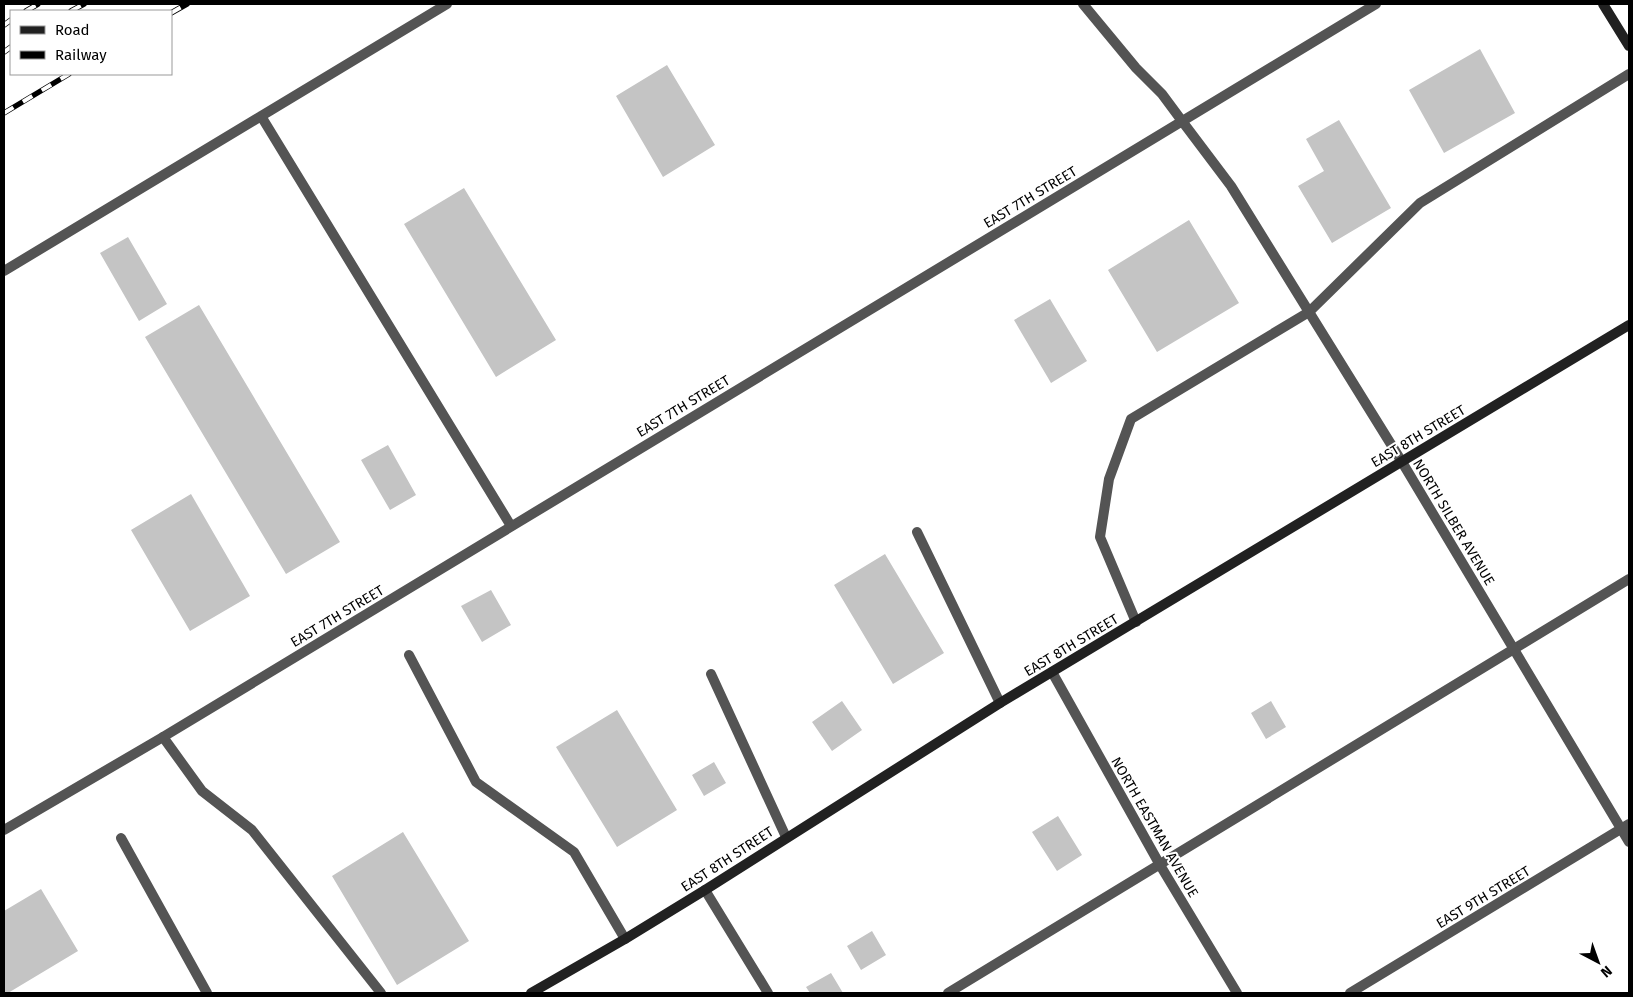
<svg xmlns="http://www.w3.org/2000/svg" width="1633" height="997" font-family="'Fira Sans',sans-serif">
<rect width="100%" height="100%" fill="#fff"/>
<!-- building -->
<path fill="#c4c4c4" d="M1480,49L1515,113L1444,153L1409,90Z
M667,65L715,145L663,177L616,96Z
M1339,120L1391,208L1332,243L1298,186L1324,171L1306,139Z
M464,188L556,340L496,377L404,224Z
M1189,220L1239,303L1157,352L1108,270Z
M128,237L167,304L139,321L100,253Z
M1050,299L1087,361L1051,383L1014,320Z
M199,305L340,542L286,574L145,337Z
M388,445L416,495L390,510L361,460Z
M191,494L250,596L190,631L131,530Z
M885,554L944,653L893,684L834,585Z
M491,590L511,625L482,642L461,606Z
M842,701L862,730L832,751L812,722Z
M1271,701L1286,727L1266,739L1251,713Z
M617,710L677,810L617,847L556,747Z
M714,762L726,783L704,796L692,775Z
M1058,816L1082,855L1057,871L1032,832Z
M403,832L469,941L397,985L332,876Z
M41,889L78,951L8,993H4V911Z
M872,931L886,955L861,970L847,946Z
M831,973L843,993H810L806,987Z"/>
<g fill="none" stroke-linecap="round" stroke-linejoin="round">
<!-- lane -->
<path stroke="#545454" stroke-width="10" d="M1083,4L1136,68L1162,94L1182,121
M261,116L511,526
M4,271L447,4
M917,532L1000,703
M1136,622L1100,537L1109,479L1131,419L1309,312L1420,203L1629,74
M409,655L476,782L574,852L625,939
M711,674L786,837
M163,737L202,791L252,830L381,993
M121,838L207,993
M948,993L1629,579"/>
<!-- street -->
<path stroke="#545454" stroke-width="10" d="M1182,121L1231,186L1309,312L1402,462L1629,842
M1052,672L1160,865L1237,993
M4,830L163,737L1376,4
M705,890L768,993
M1350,993L1629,824"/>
<!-- secondary -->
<path stroke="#212121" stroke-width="10" d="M1603,4L1629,46
M531,993L625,939L705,890L1000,703L1629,325"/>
<!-- rail casing -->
<g stroke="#000" stroke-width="5.5">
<path id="rail" d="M26,11L38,4
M71,11L84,4
M171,13L187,4
M4,25L11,20
M4,52L11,47
M4,113L69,74"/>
</g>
<!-- rail -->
<use href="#rail" stroke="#fff" stroke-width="4" stroke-dasharray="11" stroke-linecap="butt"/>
</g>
<g text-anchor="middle" stroke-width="4" stroke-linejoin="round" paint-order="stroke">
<!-- street labels -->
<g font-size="14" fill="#000" stroke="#fff">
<text transform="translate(1030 197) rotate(-31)" y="5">EAST 7TH STREET</text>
<text transform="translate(683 406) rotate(-31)" y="5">EAST 7TH STREET</text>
<text transform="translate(1418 436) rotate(-31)" y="5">EAST 8TH STREET</text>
<text transform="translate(1454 522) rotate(59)" y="5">NORTH SILBER AVENUE</text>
<text transform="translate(337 616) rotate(-31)" y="5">EAST 7TH STREET</text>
<text transform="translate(1071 645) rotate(-31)" y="5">EAST 8TH STREET</text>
<text transform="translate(1155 827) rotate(60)" y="5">NORTH EASTMAN AVENUE</text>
<text transform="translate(727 859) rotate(-33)" y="5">EAST 8TH STREET</text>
<text transform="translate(1483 897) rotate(-31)" y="5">EAST 9TH STREET</text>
</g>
</g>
<!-- border -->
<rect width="1633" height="997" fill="none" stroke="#000000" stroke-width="10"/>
<!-- legend -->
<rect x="10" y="10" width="162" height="65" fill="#ffffff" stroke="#999999"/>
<rect x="20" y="26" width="25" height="8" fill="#212121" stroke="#999999"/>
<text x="55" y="35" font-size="15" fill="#000000">Road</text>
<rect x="20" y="51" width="25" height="8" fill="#000000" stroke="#999999"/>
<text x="55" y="60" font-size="15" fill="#000000">Railway</text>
<!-- north arrow -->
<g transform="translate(1598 962) rotate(139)" stroke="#ffffff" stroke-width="4" paint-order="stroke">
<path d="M0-4L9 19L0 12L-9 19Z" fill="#000000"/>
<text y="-8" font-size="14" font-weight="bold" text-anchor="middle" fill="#000000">N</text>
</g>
</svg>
